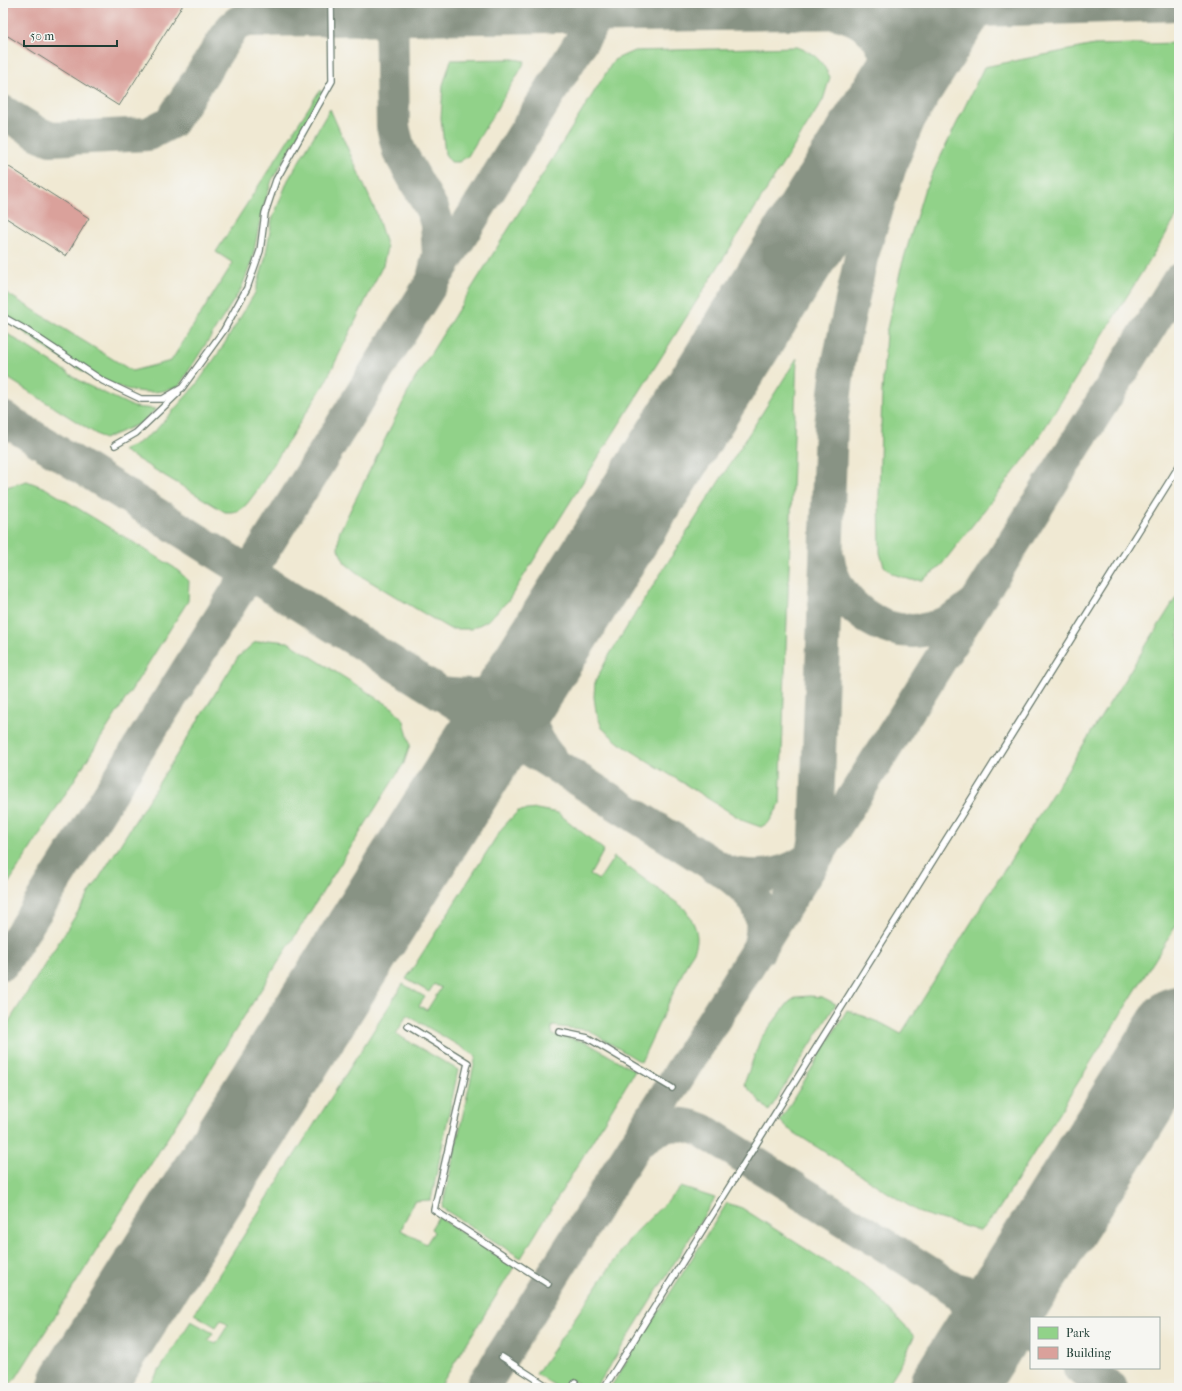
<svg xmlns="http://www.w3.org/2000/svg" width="1182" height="1391" font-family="'IM FELL French Canon',serif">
<rect width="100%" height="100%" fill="#f6f6f2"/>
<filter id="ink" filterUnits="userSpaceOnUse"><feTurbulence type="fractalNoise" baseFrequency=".025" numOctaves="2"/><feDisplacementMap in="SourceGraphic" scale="8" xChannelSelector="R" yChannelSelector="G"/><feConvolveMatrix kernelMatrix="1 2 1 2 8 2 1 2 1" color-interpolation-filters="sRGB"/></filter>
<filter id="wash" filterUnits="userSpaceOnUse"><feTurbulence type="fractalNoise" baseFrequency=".012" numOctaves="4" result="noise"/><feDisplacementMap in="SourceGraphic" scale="16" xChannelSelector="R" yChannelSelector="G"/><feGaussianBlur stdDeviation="0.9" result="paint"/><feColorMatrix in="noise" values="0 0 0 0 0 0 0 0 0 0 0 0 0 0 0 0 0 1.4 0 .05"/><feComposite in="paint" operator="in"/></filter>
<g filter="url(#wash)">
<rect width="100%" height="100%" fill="#f0e9d3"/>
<!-- green -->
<path fill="#91d289" stroke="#58885e" d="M1179,43V213L1029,453L939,568L922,580H911L893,574L884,566L880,553L879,495L882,392L886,333L901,268L924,191L984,67L1094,45Z
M797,47C816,54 821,60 830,77L823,100L508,601L487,621L471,629H450L361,576L345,563L338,549L339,533L413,382L614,60L634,51Z
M513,59L525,61L521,69L468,156L459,162H451L445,154L441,118L443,85L451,60Z
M320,90L323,93L272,180L262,211L252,261L241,289L179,386C122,412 47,348 3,317V291L132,371L171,361L233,263L216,252Z
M330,109L376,212L387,248L383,265L325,383L256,492C245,506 243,513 225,512L122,450L136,444L155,431L196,385L220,351L255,293L265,259L272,220L288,180Z
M3,331L85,384L134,407L156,409L141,423L104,439L3,375Z
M797,358L780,804L769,822L761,827L744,821L619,743L602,728L596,711L594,697L595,682L608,657Z
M27,481L45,488L175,568L189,581L188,601L3,892V488Z
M1179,593V921L997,1212L980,1231L920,1213L787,1128L780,1121L847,1010L883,1024L901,1034Z
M268,640L288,642L393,708L404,721L410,745L404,763L16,1378L6,1388H3V1031L238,657L254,643Z
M537,809L558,813L604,850L590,875L599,880L614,857L684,908C696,924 703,941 690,957L641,1062L588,1030L552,1026V1034L586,1042L635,1071L521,1258L442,1208L476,1056L407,1015L396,1034L458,1070L431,1200L414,1201L401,1230L426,1244L434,1232L431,1229L438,1217L514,1267L439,1388H148L191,1321L213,1333L208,1340L216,1344L228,1325L221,1320L216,1327L194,1314L403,984L425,997L419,1006L427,1010L441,988L434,984L429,992L406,979L502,828L518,811Z
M810,996L822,997L836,1004L769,1111L744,1084L761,1038L789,1002L797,997Z
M681,1187L715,1198L596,1388H578L580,1385L574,1381L569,1388H559L536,1374L631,1237Z
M727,1203L742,1208L873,1292L914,1336L904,1359L886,1388H610Z"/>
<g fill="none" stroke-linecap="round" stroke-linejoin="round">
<!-- taxiway -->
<path stroke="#889384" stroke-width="34" d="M391,3L393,127L399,151L433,211L437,224L439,254L434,274
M836,13C891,25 898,71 880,117
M3,112L37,133L51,139L148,134L171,122L232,28L239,22L249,20L948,11L1179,4
M3,418L725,872C755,894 771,912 758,951
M828,559C835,603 880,637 924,630C943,627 959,617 973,605
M533,670C531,680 527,693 528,704C529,726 538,746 553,762
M441,693C462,695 490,698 510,687C518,682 525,675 533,670
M812,859L816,837L831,425L839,361L861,258L891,163L924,81L962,3
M725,872C758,881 791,876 817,852
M3,963L431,284L605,3
M636,1144C658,1125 674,1119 702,1130L1031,1337
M955,1289C989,1300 1006,1288 1030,1265
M955,1289C978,1314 977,1334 967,1365
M1080,1368L1111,1388
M482,1388L1179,280"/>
<!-- runway -->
<path stroke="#889384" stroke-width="84" d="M80,1388L952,3
M952,1388L1179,1028"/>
</g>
<g id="blocks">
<!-- building -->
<path fill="#daa19b" d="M3,3H184L119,106L3,33Z
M3,163L89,218L66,256L3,216Z"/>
</g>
</g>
<g filter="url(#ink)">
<use href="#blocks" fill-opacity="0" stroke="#68796c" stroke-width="1"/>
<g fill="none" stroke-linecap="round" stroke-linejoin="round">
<!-- lane casing -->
<g stroke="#68796c" stroke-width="8">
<path id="lane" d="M3,317L26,330L103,381L141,399H163L182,388L224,330L247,288L260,251L265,213L276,180L332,81L331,3
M115,445L136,433L178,393
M408,1026L468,1063L434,1210L548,1284
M559,1032L588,1038L672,1088
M502,1357L550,1388
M573,1388L575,1383
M604,1388L1179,466"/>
</g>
<!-- lane -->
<use href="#lane" stroke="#fff" stroke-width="5.5"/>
</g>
</g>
<!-- margin -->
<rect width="1182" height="1391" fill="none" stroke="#f6f6f2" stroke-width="16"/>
<!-- legend -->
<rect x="1030" y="1317" width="130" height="52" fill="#f6f6f2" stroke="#a0aca6"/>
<rect x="1038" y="1327" width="20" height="12" fill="#91d289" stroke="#a0aca6"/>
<text x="1066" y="1337" font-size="12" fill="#1f3d34">Park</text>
<rect x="1038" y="1347" width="20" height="12" fill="#daa19b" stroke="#a0aca6"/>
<text x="1066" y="1357" font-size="12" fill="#1f3d34">Building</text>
<!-- scale -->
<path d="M24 40v6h93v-6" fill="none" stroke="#1f3d34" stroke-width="2"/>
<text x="30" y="40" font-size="12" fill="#1f3d34" stroke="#f6f6f2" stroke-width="3" paint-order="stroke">50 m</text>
</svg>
